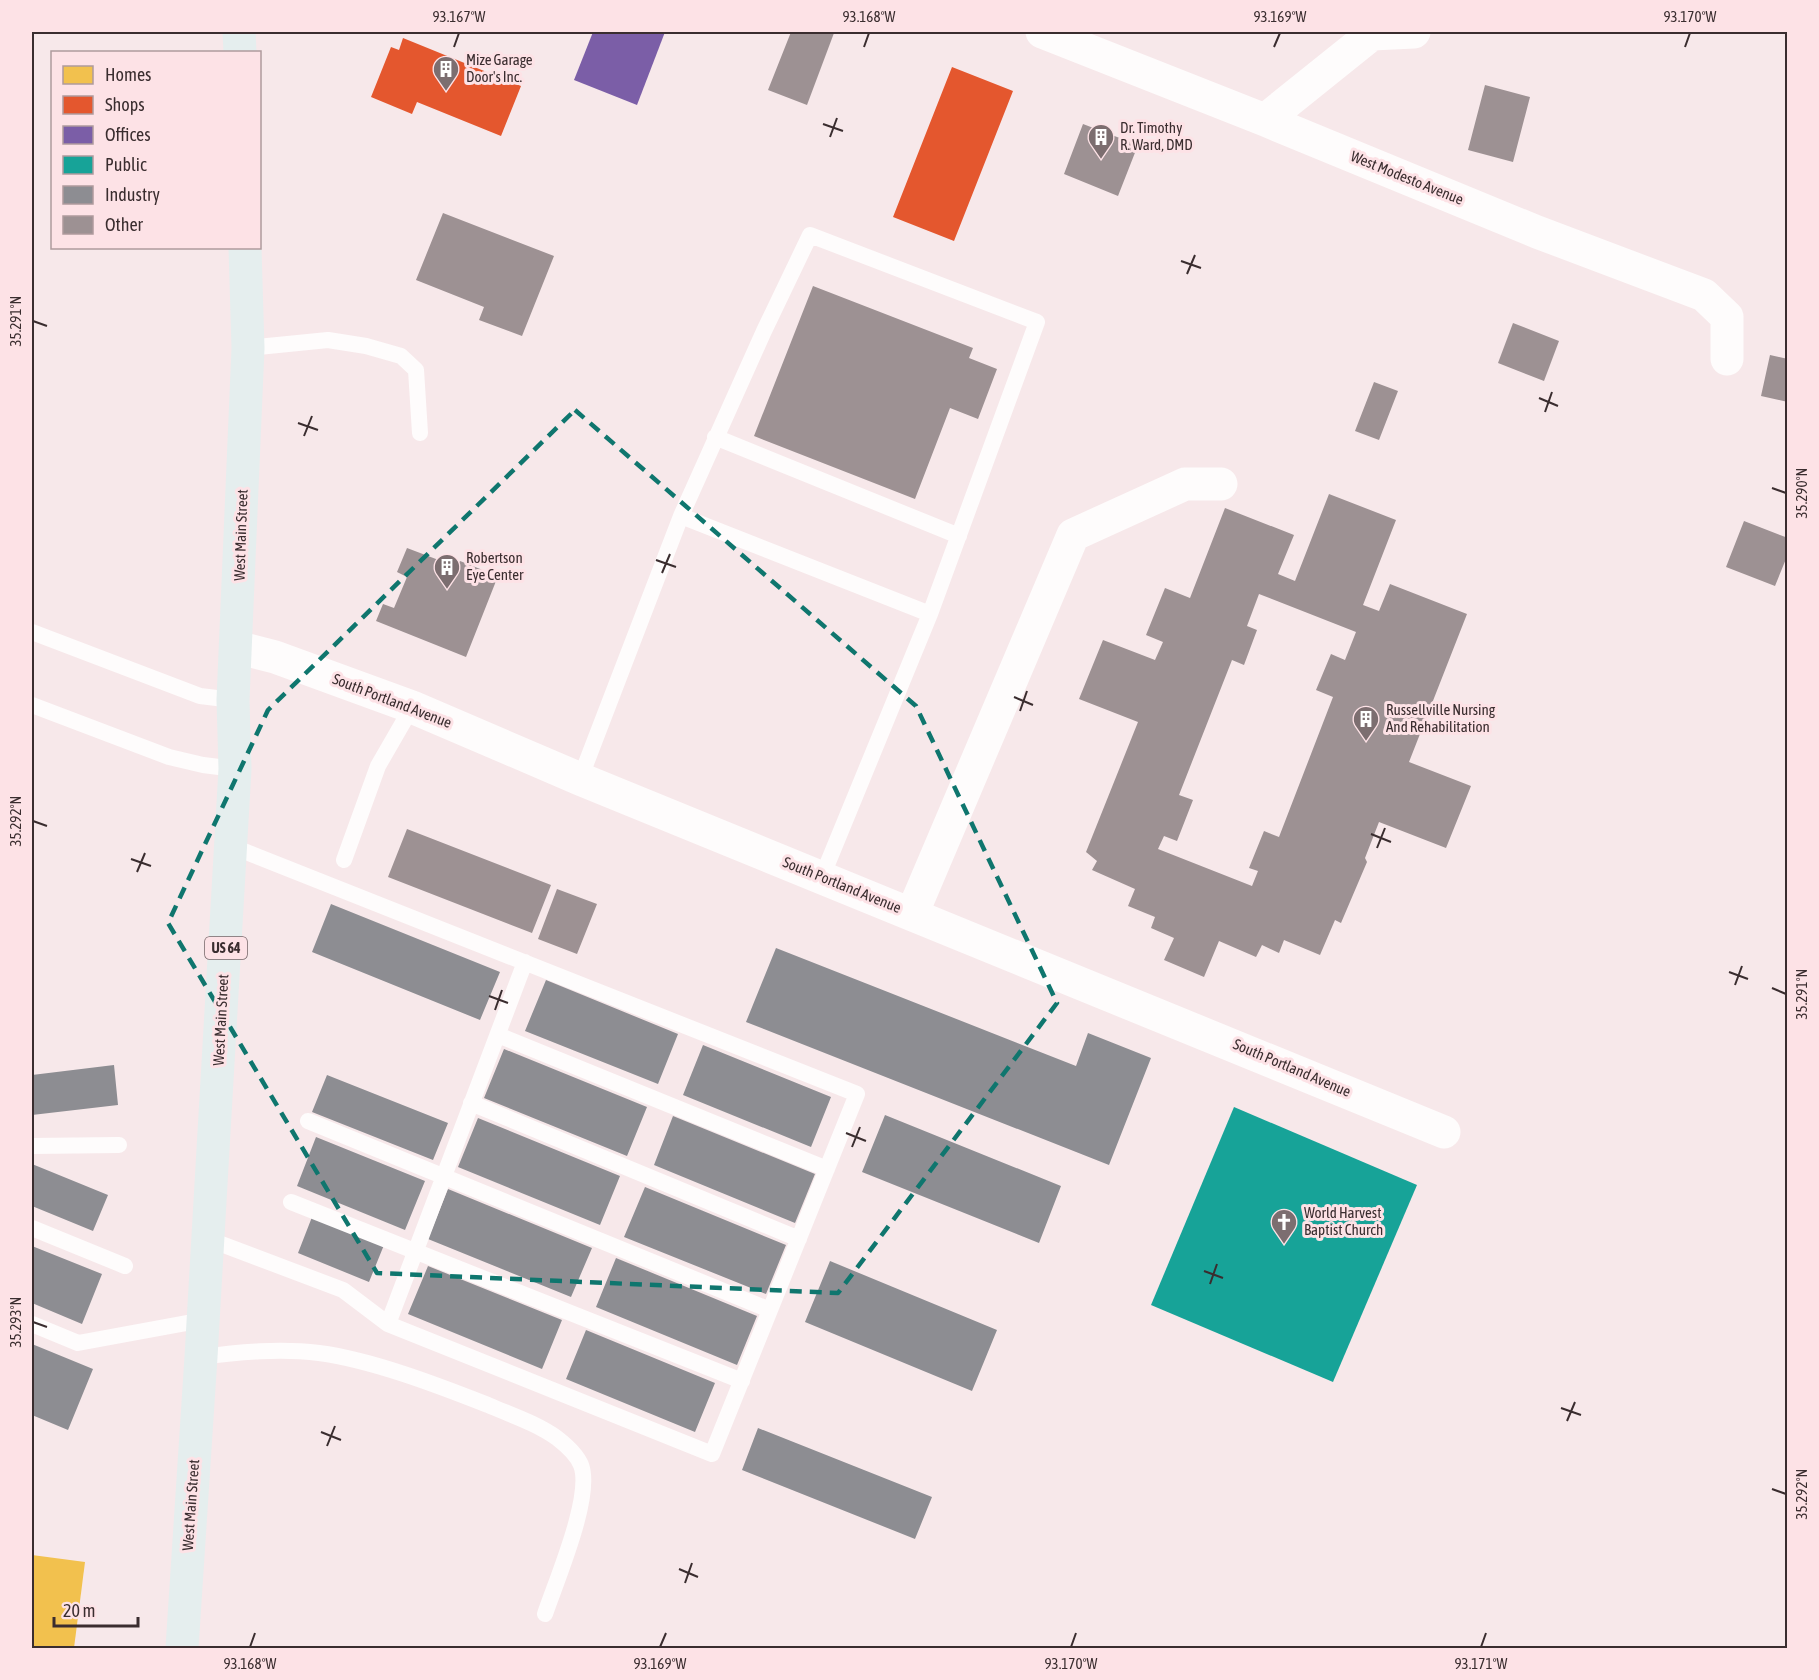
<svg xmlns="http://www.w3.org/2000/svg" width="1819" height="1680" font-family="'Asap Condensed',sans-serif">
<rect width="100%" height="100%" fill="#f7e8ea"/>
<!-- homes -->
<path fill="#f2c14e" d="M32,1555L85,1562L74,1648H32Z"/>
<!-- shops -->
<path fill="#e4572e" d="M403,38L521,86L501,136L417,102L412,114L371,97L391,47L399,50Z
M952,67L1013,91L954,241L893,217Z"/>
<!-- offices -->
<path fill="#7b5ea7" d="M593,32H665L637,105L574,80Z"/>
<!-- public -->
<path fill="#17a398" d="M1234,1107L1417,1185L1333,1382L1151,1305Z"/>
<!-- industry -->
<path fill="#8d8d92" d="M331,904L500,972L480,1020L312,952Z
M776,948L1076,1066L1088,1033L1151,1058L1109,1165L746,1022Z
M546,980L678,1034L658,1084L525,1031Z
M703,1045L831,1097L811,1147L683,1095Z
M504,1049L647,1107L627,1156L484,1098Z
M114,1065L118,1105L32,1115V1075Z
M327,1075L448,1123L433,1160L312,1112Z
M885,1115L1061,1186L1039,1243L862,1172Z
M673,1116L815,1174L795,1223L654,1165Z
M478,1118L620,1176L600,1225L458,1167Z
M316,1137L425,1181L405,1230L297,1186Z
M32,1164L108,1195L93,1231L32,1206Z
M645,1187L786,1245L766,1294L624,1237Z
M448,1189L592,1248L571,1297L428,1239Z
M312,1217L384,1245L369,1282L298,1253Z
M32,1246L102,1274L82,1324L32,1303Z
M616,1258L757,1316L737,1365L596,1307Z
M830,1261L997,1330L972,1391L805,1322Z
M428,1266L562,1320L542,1369L408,1314Z
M586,1330L715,1383L695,1432L566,1379Z
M32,1344L93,1369L68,1430L32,1415Z
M758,1428L932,1497L915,1539L742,1470Z"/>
<!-- building -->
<path fill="#9d9193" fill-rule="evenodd" d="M791,32L834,33L807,105L768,90Z
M1485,85L1530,97L1513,162L1468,150Z
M1083,124L1138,145L1118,196L1064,174Z
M443,213L554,256L522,336L479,320L484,307L416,280Z
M813,286L973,348L969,358L997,369L978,419L950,408L915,499L754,436Z
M1513,323L1559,341L1544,381L1498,363Z
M1770,355L1788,359V402L1761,396Z
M1374,382L1398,391L1379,440L1355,431Z
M1329,494L1396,520L1363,605L1379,611L1390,584L1467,614L1409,762L1471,786L1446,848L1379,822L1365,858L1367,862L1341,923L1335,920L1320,955L1284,940L1279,953L1262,945L1256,957L1219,941L1204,977L1164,960L1174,938L1151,928L1155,917L1128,906L1135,889L1092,870L1097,861L1086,852L1138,722L1079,699L1103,640L1155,660L1163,642L1146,635L1165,588L1190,598L1225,508L1294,535L1278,574L1295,581ZM1259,594L1356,632L1345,660L1331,654L1316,690L1333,697L1279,837L1264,831L1249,868L1258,871L1252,886L1158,849L1164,836L1177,841L1193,800L1179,795L1232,660L1244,665L1257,630L1247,626Z
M1744,521L1788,538V554L1775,586L1726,567Z
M407,548L457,567L460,561L498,576L466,657L376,621L383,604L394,608L407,577L397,572Z
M407,829L551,885L532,933L388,877Z
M557,889L597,904L577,954L538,939Z"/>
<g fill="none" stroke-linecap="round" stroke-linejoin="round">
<!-- service -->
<path stroke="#fefcfc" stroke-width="16" d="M248,348L328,340L366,346L401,356L416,370L420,433
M715,437L959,536
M681,516L930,614
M32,632L200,696L233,700
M32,705L169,757L203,765L235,769
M580,779L681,516L764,331L810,235L1037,322L930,614L822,877
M344,860L378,766L412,707
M498,1035L827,1169
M471,1103L799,1239
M308,1121L770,1310
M32,1146L119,1145
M291,1202L742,1381
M32,1228L125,1266
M208,1239L343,1290L388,1324L712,1454L857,1094L231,846
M32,1324L78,1343L203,1320
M388,1324L525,962
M201,1357C239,1352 280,1348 319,1353C372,1360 437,1385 488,1405C511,1415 536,1423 557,1438C566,1445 577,1455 581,1465C593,1496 556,1581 545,1614"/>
<!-- minor -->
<path stroke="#fefcfc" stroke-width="33" d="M1042,32L1265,120L1537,232L1704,295L1727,317V359
M1265,120L1372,34L1414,32
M236,647L275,657L412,707L580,779L1444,1132
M912,914L1073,535L1185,484H1221"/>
<!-- primary -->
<path stroke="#e5eeee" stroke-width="33" d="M239,32L240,52
M182,1648L201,1357L235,769L233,700L248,348L245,248"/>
</g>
<!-- marked area -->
<path fill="none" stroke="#0f766e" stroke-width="4.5" stroke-dasharray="12 8" stroke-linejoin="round" d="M575,410L916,706L1057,1003L838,1293L377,1273L168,923L268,710Z"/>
<!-- ticks -->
<path fill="none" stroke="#3a2d2f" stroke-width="2" d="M454,47L459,33M864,47L869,33M1274,47L1280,33M1685,47L1690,33M823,124L843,131M830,137L837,118M1181,261L1201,268M1187,274L1195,255M33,321L47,326M1539,398L1558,406M1545,412L1552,392M298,423L318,430M304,436L312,416M1772,488L1786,493M656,560L676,567M662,573L670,554M1014,697L1033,705M1020,711L1027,691M33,821L47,826M1371,834L1391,842M1377,848L1385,828M131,859L151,866M137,872L145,853M1729,972L1748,979M1735,985L1742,966M1772,988L1786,994M489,996L508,1003M495,1010L502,990M846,1133L866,1141M852,1147L860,1127M1204,1271L1223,1278M1210,1284L1217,1264M33,1322L47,1327M1561,1408L1581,1415M1567,1421L1575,1402M321,1432L341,1440M327,1446L335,1426M1772,1489L1786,1494M679,1569L698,1577M685,1583L692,1563M250,1647L255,1633M660,1647L666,1633M1071,1647L1076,1633M1481,1647L1486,1633"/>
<!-- icons -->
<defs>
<g id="building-pin" transform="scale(1.35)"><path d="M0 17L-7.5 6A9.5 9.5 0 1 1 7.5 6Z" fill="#7c6e70" stroke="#fde2e6"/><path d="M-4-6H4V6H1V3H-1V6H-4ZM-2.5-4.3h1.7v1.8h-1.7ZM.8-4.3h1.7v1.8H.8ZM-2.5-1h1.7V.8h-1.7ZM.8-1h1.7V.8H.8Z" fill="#fff"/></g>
<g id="church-pin" transform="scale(1.35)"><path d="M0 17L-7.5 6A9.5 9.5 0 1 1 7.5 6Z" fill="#7c6e70" stroke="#fde2e6"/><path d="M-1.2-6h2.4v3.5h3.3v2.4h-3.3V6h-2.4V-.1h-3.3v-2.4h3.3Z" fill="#fff"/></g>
</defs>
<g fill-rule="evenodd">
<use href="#building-pin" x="446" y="69"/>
<use href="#building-pin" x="1101" y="137"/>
<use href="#building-pin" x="447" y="567"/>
<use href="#building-pin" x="1366" y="719"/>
<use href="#church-pin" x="1284" y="1222"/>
</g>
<g text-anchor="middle" stroke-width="6" stroke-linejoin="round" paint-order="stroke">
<!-- shield labels -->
<rect fill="#fde2e6" stroke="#746366" stroke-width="1.5" x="205" y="937" width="42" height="22" rx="4.5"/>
<g font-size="14" font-weight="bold" fill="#3a2d2f">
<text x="226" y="953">US 64</text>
</g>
<!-- poi labels -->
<g font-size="15" fill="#3a2d2f" stroke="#fde2e6" text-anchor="start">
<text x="466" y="65">Mize Garage<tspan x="466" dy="17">Door's Inc.</tspan></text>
<text x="1120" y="133">Dr. Timothy<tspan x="1120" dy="17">R. Ward, DMD</tspan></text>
<text x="466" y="563">Robertson<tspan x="466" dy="17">Eye Center</tspan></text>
<text x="1386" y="715">Russellville Nursing<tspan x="1386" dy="17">And Rehabilitation</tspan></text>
<text x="1304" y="1218">World Harvest<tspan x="1304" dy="17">Baptist Church</tspan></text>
</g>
<!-- street labels -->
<g font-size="15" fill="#3a2d2f" stroke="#fde2e6">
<text transform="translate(1407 178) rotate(22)" y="5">West Modesto Avenue</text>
<text transform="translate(241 535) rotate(-88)" y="5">West Main Street</text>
<text transform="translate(392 701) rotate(21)" y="5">South Portland Avenue</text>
<text transform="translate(842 885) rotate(22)" y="5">South Portland Avenue</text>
<text transform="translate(221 1020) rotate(-87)" y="5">West Main Street</text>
<text transform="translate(1292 1068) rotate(23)" y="5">South Portland Avenue</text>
<text transform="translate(191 1505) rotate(-86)" y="5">West Main Street</text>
</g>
</g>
<!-- border -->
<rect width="1819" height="1680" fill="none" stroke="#fde2e6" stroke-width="66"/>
<!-- legend -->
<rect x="51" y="51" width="210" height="198" fill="#fde2e6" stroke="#af9a9d" stroke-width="1.5"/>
<rect x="63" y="66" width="30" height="18" fill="#f2c14e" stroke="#af9a9d" stroke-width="1.5"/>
<text x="105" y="81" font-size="18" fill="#3a2d2f">Homes</text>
<rect x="63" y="96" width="30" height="18" fill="#e4572e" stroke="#af9a9d" stroke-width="1.5"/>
<text x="105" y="111" font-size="18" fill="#3a2d2f">Shops</text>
<rect x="63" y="126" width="30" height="18" fill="#7b5ea7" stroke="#af9a9d" stroke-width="1.5"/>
<text x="105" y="141" font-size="18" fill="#3a2d2f">Offices</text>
<rect x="63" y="156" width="30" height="18" fill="#17a398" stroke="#af9a9d" stroke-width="1.5"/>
<text x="105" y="171" font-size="18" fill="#3a2d2f">Public</text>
<rect x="63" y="186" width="30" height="18" fill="#8d8d92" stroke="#af9a9d" stroke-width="1.5"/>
<text x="105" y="201" font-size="18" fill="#3a2d2f">Industry</text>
<rect x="63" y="216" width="30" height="18" fill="#9d9193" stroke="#af9a9d" stroke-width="1.5"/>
<text x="105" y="231" font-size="18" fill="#3a2d2f">Other</text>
<!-- scale -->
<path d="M54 1617v9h84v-9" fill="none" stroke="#3a2d2f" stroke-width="3"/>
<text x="63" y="1617" font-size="18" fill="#3a2d2f" stroke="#fde2e6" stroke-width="4.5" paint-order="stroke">20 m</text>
<rect x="33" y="33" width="1753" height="1614" fill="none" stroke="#3a2d2f" stroke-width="2"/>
<g font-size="15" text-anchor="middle" fill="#3a2d2f">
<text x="459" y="22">93.167°W</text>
<text x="869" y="22">93.168°W</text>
<text x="1280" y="22">93.169°W</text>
<text x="1690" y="22">93.170°W</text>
<text transform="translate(16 321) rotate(-90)" y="5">35.291°N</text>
<text transform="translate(1802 493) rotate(-90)" y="5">35.290°N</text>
<text transform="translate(16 821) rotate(-90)" y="5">35.292°N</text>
<text transform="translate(1802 994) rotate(-90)" y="5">35.291°N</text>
<text transform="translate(16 1322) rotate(-90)" y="5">35.293°N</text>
<text transform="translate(1802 1494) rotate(-90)" y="5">35.292°N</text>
<text x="250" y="1669">93.168°W</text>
<text x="660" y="1669">93.169°W</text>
<text x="1071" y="1669">93.170°W</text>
<text x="1481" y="1669">93.171°W</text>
</g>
</svg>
